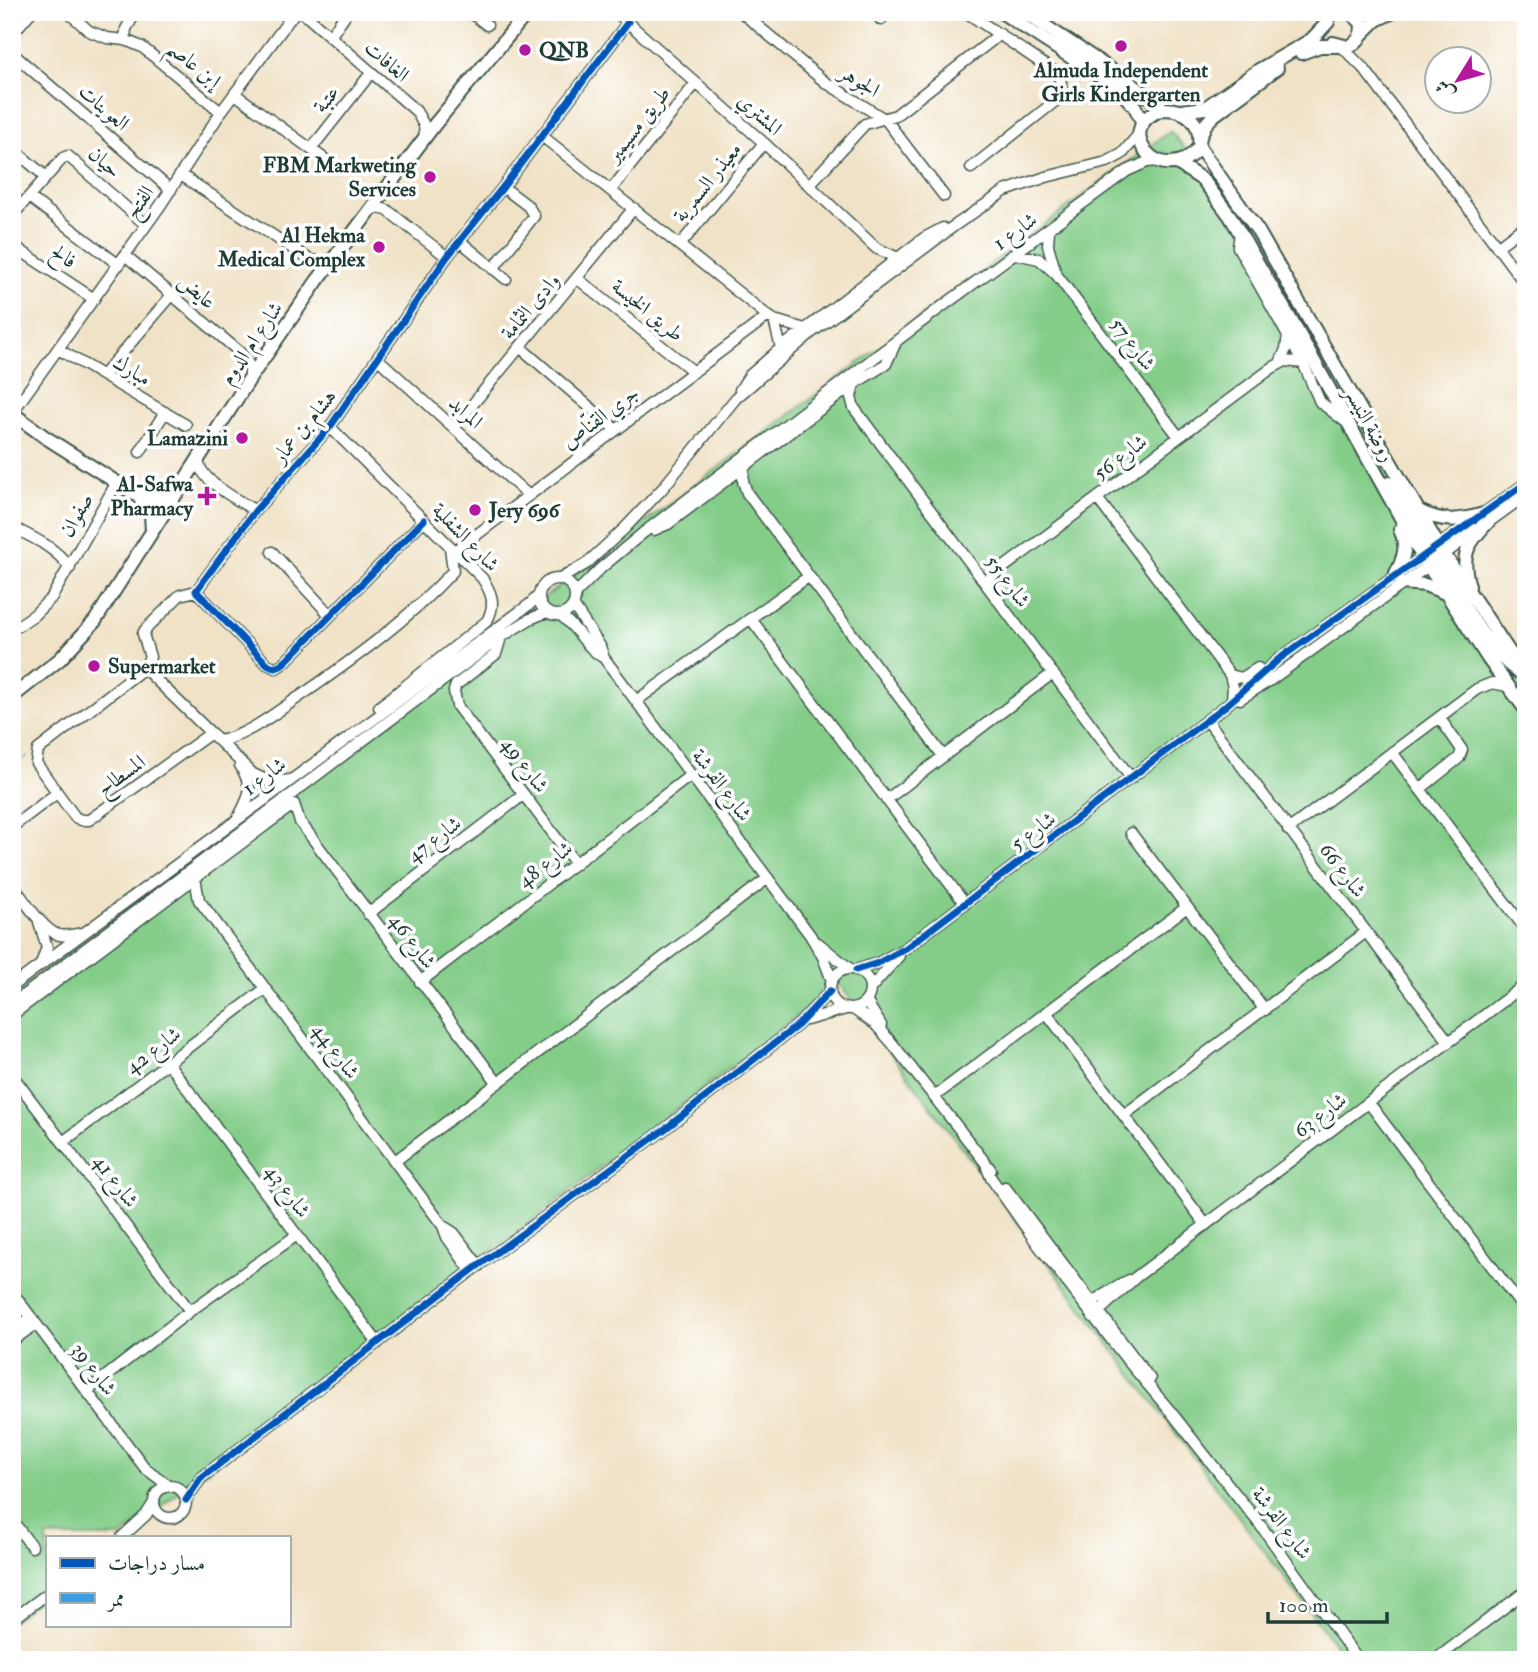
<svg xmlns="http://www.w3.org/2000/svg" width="1538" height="1672" font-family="'IM FELL Double Pica',Amiri,serif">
<rect width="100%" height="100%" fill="#fff"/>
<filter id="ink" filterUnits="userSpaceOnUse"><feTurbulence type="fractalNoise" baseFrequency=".0143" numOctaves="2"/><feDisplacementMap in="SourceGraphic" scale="14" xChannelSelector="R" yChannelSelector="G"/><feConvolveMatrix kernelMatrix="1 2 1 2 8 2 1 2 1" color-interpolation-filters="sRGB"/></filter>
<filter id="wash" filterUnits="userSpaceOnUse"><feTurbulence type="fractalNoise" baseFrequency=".00686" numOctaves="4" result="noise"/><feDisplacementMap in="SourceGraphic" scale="28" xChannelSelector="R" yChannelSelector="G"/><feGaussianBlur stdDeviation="1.57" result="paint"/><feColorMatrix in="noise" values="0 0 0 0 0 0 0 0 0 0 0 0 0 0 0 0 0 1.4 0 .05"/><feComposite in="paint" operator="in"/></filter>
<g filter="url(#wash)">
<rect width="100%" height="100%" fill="#f0e2c6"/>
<!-- green -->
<path fill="#83cd89" stroke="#51855e" stroke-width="2" d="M1170,131L1215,183L1271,270L1369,440L1501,659L1526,691V1660H1346L839,984L121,1537H47V1594L12,1621V994Z"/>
</g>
<g filter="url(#ink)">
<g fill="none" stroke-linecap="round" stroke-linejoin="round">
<!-- minor casing -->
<g stroke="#3e564a" stroke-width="13">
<path id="minor" d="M68,12L89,31L107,38L125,40L142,47L221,112
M302,12L416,111L424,125L425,136
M470,12L487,25
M616,12L764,143L876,248L898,258
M741,12L825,82L886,120L944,196
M875,12L881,20
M966,12L1052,70C1062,78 1064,87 1058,99L971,168
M12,34L31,12
M330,37L347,12
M125,40L126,29L136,12
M1342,47L1365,70L1526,285
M12,53L171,190
M235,94L337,168
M542,136L768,316L774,320L805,329
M12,148L46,177
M311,149L371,73
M181,175L310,260L321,262L333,259
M809,185L865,124L896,115L1000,34
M611,190L696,83
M29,197L119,265
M370,210L378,208L387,210L447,257
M12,216L63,158L68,156L146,225
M1049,230L1048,245L1055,270
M1240,233L1238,247L1303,363L1320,402L1346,422
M460,241L506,279
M12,245L94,299
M680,245L764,143
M1497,247L1526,225
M1016,254L1039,259L1056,274L1179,437
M125,255L243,355L250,367V378
M493,269L534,216L528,206L503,187
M578,279L694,372
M774,320L781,348
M521,348L615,429
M58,349L186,425
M377,358L528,495
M1280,363L1286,349L1288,335
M103,375L172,295
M854,384L851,397L854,408L1131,778
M740,390L749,376L781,348L924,238L943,228
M12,413L160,206L221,112L295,12
M330,427L482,578C492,593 496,604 487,621L379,707
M454,427L634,208
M140,452L165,412
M198,460C200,482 238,499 255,511
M744,468L743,481L747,493L943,756
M1097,498L1230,675L1233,687L1232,700
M424,520L285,662L276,668L267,664L196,591L255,511L330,427L447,257L503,187L628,22
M12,527C34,538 55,547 70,568
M654,530L668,524L854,384L886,364L896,342
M455,551L768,316
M272,552L330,615
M539 597a18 18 0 1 1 36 0a18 18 0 1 1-36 0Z
M560,579L586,564L624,529L662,489L736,398L811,333L954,226L1005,191L1046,177L1107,162L1122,154L1139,134
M984,582L1272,368L1285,361L1303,363
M196,591L180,595L145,630L143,634L150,657L144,668L38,750L36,763L75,817L81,820H89L211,733
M575,594L601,568L643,533L936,311L1127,171L1147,162L1160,161
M573,605L600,646L604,658
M560,615C577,627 586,648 604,658L810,935L823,957L832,981
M751,619L965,904
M12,630L34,615L52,597L117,482
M501,637L496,654L456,685L454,691L457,706L576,864
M144,668L253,774L270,782L291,780
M1230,675L1242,678L1258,668
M1240,699L1272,679L1526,495
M636,701L808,577
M1207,720L1449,1042
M220,741C250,734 273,714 299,697C354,659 408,620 453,571L450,547
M1392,752L1526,930
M1420,789L1459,758L1462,750L1439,717
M886,800L1053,673
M238,818C251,794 254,789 240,765
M12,827L57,793
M1288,830L1477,689L1492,683L1507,686
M1131,833L1265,1010
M195,878L199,900L443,1226L447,1237L471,1271
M12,884C23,898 43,931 59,935C67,937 75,934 83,933
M368,914L523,795
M39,922L47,947L41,964
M818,943L850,969
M830 989a20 20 0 1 1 40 0a20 20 0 1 1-40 0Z
M856,970L878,963L906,948L1224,707L1279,659L1526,483
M420,982L691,775
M12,986L530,604L538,596
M870,989L899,956
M866,1001L881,1025
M12,1004L501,637L530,619L547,612
M853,1009L875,1024L892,1043L991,1170
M1046,1012L1206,1225
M12,1015L294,804L300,822L497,1082
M807,1020L846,1009
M168,1063L378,1343
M12,1075L190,1311
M935,1096L1187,907
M1369,1103L1526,1312
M1124,1115L1366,932
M63,1142L265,989
M395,1161L768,878
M987,1168L991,1178L1039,1246L1127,1360L1171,1412L1261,1526L1358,1660
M1005,1187L1150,1379
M443,1226L454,1233L479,1266
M12,1292L145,1468L169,1486
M1088,1304L1129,1280
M1093,1317L1136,1277L1526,984
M12,1333L31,1317
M12,1341L36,1324
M87,1391L190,1311L297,1235
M154 1502a16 16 0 1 1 32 0a16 16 0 1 1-32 0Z
M186,1500L201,1478L471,1271L665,1129L798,1025L830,991
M12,1520L32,1547
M122,1537L146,1515L153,1504
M12,1620L47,1594
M1435,1660L1526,1591"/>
</g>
<!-- tertiary casing -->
<g stroke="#3e564a" stroke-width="16">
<path id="tertiary" d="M1001,12L1117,87L1135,107L1143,123
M1024,12L1125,79L1164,109
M1361,35L1376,20L1393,12
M1333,43L1348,47C1359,42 1364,34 1361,22L1350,12
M1301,53L1320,46H1338
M1164,109C1188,109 1202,123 1199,147C1162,194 1107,126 1164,109Z
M1181,111L1205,108L1259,70L1311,40L1328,22
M1200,137L1205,125L1213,116L1277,68
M1199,147L1258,231L1438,545L1526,677
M1177,163L1203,180L1230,216L1295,327L1422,556L1489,660L1526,710
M12,413L45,437L138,496L151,513L152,532
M1390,483L1431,548
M139,496L160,498L179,491
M1419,511C1443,523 1459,521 1484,514
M1422,556H1430L1436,560C1458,594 1485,648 1517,671
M1396,573C1404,558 1408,545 1400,530
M1402,583L1425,585L1445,593
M1469,586C1460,555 1467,544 1488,522
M12,697L60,659L95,621L250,378L317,281L435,124L528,12"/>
</g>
<!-- minor -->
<use href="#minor" stroke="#fff" stroke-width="10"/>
<!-- tertiary -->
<use href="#tertiary" stroke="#fff" stroke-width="12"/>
<!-- quiet -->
<path stroke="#3c9ee2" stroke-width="5" stroke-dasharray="10 5" stroke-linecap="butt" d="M12,746L22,758"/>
<!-- cycleway casing -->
<g stroke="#fff" stroke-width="11">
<path id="cycleway" d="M424,520L285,662L276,668L267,664L196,591L255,511L330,427L447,257L503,187L628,22
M856,970L878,963L906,948L1224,707L1279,659L1526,483
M186,1500L201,1478L471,1271L665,1129L798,1025L830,991"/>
</g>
<!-- cycleway -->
<use href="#cycleway" stroke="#0057b8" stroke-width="7"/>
</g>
</g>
<!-- markers -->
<g fill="#b5179e" stroke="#fff" stroke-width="2.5">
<circle cx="1121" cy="46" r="7"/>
<circle cx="525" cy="50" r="7"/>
<circle cx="430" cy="177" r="7"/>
<circle cx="379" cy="247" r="7"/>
<circle cx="242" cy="438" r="7"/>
<path d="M203.5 485.5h7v7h7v7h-7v7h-7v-7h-7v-7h7z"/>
<circle cx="475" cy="510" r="7"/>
<circle cx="94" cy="666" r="7"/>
</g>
<g text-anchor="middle" stroke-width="7" stroke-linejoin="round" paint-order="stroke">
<!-- poi labels -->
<g font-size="21" font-weight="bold" fill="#1f3d34" stroke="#fff" text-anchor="end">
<text x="539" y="57" text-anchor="start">QNB</text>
<text x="1121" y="77" text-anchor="middle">Almuda Independent<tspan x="1121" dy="24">Girls Kindergarten</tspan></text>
<text x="416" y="172">FBM Markweting<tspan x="416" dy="24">Services</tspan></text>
<text x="365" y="242">Al Hekma<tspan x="365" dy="24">Medical Complex</tspan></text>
<text x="228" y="445">Lamazini</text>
<text x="193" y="491">Al-Safwa<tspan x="193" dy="24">Pharmacy</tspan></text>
<text x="489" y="517" text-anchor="start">Jery 696</text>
<text x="108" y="673" text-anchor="start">Supermarket</text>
</g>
<!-- street labels -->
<g font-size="21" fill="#1f3d34" stroke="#fff">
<text transform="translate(387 61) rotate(41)" y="7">الغافات</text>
<text transform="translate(194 64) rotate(39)" y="7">إبن عاصم</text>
<text transform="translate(860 81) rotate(32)" y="7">الجوهر</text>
<text transform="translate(326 99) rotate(-51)" y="7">عتبة</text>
<text transform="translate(104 107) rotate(41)" y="7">العوينات</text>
<text transform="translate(760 114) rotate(42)" y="7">المشتري</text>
<text transform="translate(638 124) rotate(-52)" y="7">طريق مسيمير</text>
<text transform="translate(105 162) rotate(42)" y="7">حيان</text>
<text transform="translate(707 182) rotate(-51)" y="7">معيذر السمرية</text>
<text transform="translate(139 202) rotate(-55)" y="7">الفتح</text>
<text transform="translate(1015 231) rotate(-36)" y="7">شارع 1</text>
<text transform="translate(64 256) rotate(34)" y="7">فالح</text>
<text transform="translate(197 291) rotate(40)" y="7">عايض</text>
<text transform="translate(530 306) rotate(-50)" y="7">وادى الثمامة</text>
<text transform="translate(648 310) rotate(39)" y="7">طريق الخيسة</text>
<text transform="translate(251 343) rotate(-56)" y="7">شارع ام الدوم</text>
<text transform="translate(1133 344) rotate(53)" y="7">شارع 57</text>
<text transform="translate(132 370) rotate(31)" y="7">مبارك</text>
<text transform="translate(466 412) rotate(42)" y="7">المرابد</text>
<text transform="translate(600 417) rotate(-37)" y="7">جري القنّاص</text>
<text transform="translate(1370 424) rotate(61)" y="7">روضة النيسر</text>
<text transform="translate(304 426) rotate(-51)" y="7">هشام بن عمار</text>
<text transform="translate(1120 457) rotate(-37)" y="7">شارع 56</text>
<text transform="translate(76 515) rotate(-61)" y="7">صفوان</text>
<text transform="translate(466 537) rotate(46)" y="7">شارع الشفلية</text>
<text transform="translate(1008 581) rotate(53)" y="7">شارع 55</text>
<text transform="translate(525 765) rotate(53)" y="7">شارع 49</text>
<text transform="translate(121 775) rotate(-36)" y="7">المسطاح</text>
<text transform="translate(264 776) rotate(-37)" y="7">شارع 1</text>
<text transform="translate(722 785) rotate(53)" y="7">شارع الفرشة</text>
<text transform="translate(1033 831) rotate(-37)" y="7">شارع 5</text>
<text transform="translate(434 839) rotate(-37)" y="7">شارع 47</text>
<text transform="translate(545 864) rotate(-37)" y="7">شارع 48</text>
<text transform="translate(1343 870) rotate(53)" y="7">شارع 66</text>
<text transform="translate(413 941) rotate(53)" y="7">شارع 46</text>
<text transform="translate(153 1050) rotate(-37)" y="7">شارع 42</text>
<text transform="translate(336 1051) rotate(53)" y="7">شارع 44</text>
<text transform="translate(1320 1115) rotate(-37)" y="7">شارع 63</text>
<text transform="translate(116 1181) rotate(53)" y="7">شارع 41</text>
<text transform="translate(288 1191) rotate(53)" y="7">شارع 43</text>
<text transform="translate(94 1369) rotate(53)" y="7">شارع 39</text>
<text transform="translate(1282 1523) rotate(53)" y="7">شارع الفرشة</text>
</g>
</g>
<!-- margin -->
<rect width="1538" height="1672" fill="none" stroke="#fff" stroke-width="42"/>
<!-- legend -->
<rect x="46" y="1536" width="245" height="91" fill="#ffffff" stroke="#a5b1ae" stroke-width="2"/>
<rect x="60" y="1558" width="35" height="10" fill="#0057b8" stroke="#a5b1ae" stroke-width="2"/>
<text x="108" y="1570" font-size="21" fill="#1f3d34">مسار دراجات</text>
<rect x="60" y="1593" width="35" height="10" fill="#3c9ee2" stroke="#a5b1ae" stroke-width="2"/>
<text x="108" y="1606" font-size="21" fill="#1f3d34">ممر</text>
<!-- north arrow -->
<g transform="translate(1458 80) rotate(233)"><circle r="33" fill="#ffffff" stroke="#a5b1ae" stroke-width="2"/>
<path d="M0-5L12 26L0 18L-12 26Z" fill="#b5179e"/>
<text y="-10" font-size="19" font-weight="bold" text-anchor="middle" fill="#1f3d34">ش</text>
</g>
<!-- scale -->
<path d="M1268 1612v10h119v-10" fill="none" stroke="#1f3d34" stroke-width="3.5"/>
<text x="1279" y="1612" font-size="21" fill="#1f3d34" stroke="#ffffff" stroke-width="5" paint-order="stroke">100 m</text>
</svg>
